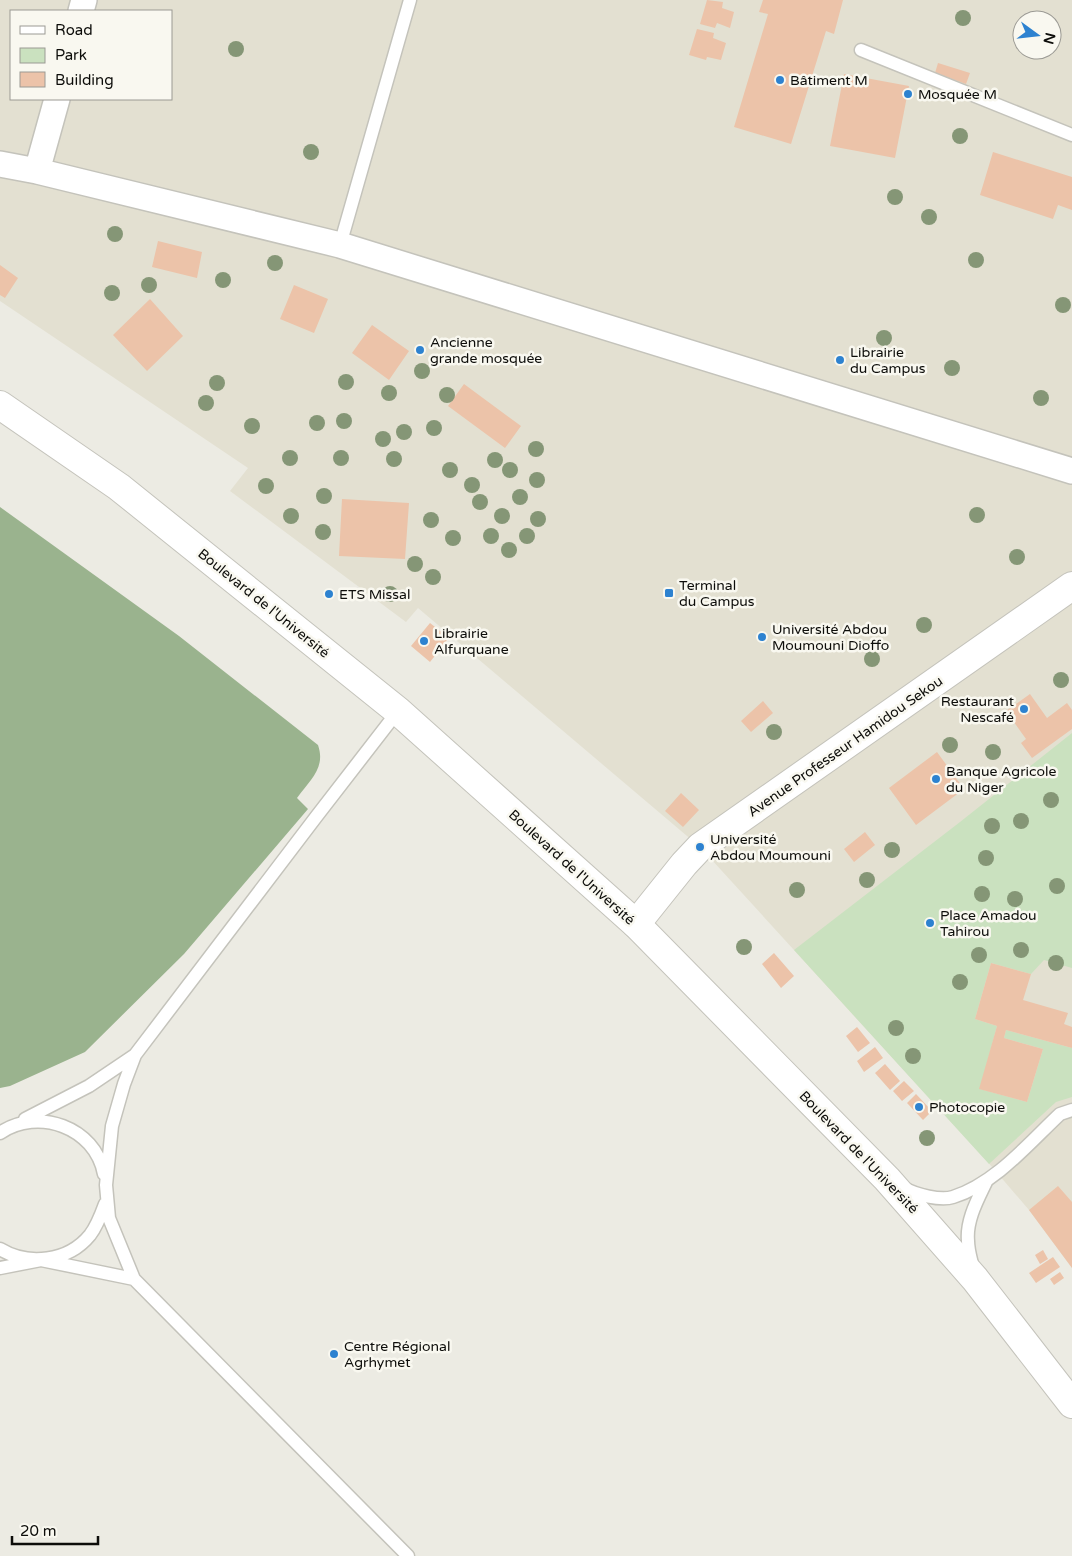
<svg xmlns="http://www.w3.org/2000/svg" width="1072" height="1556" font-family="'Varela Round',sans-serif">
<rect width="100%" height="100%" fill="#ecebe3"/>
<!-- built -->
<path fill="#e3e0d1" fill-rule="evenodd" d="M0,0H1072V1268L1029,1210L993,1168L700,847L418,608L406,622L230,491L248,468L0,301ZM11,11H171V99H11ZM1022,20H1052V50H1022Z"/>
<!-- green -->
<path fill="#cae1bf" d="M1072,733V968L1044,960L1031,974L991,963L975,1019L997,1026L980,1089L1027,1102L1043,1049L1004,1038L1006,1030L1072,1048V1097L1056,1102L989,1164L794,950L960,822Z"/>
<!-- forest -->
<path fill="#9ab38e" d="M0,507L179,636L318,745C326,768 310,780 297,798L308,809L184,954L85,1052L10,1086L0,1088Z"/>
<!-- building -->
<path fill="#ecc3a9" d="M707,0L723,2L722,8L734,12L730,28L717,23L715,28L700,24Z
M763,0H843L834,34L826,31L791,144L734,127L768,14L759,12Z
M697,29L714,33L713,38L726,43L721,60L707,57L706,60L689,55Z
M938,63L970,73L966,84L935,73Z
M844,74L909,86L895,158L830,146Z
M993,152L1072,177V210L1058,205L1053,219L980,195Z
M158,241L202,252L197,278L152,267Z
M0,265L18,278L5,298L0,295Z
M294,285L328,299L314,333L280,319Z
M150,299L183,336L147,371L113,335Z
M372,325L409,351L389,380L352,353Z
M464,384L521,426L505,448L448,406Z
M342,499L409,503L405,559L339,556Z
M430,623L449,638L430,662L411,646Z
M1030,694L1047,718L1067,703L1072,710V729L1032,758L1021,743L1026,739L1006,711Z
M763,701L773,713L751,732L741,721Z
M937,752L964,789L916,825L889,788Z
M681,793L699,810L683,827L665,811Z
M865,832L875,845L854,862L844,849Z
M774,953L794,976L781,988L762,964Z
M991,963L1031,974L1023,1000L1068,1013L1064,1024L1072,1027V1048L1006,1030L1004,1038L1043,1049L1027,1102L979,1089L997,1026L975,1019Z
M857,1027L870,1043L858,1052L846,1036Z
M875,1047L883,1058L864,1072L857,1061Z
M885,1064L900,1081L890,1090L875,1073Z
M904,1081L914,1091L902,1101L893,1091Z
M916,1094L932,1111L923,1120L907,1103Z
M1058,1186L1072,1202V1268L1029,1210Z
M1043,1250L1048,1259L1040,1264L1035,1255Z
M1053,1257L1060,1267L1036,1283L1029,1273Z
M1060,1272L1064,1278L1054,1285L1050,1279Z"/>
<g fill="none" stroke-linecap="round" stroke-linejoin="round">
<!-- lane casing -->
<g stroke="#c4c3bb" stroke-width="15">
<path id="lane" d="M861,50L1072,135
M340,245L410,0
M398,711L316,817L135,1055L124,1084L112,1126L106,1185L109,1218L134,1279L408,1556
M25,1119L89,1086L135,1055
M0,1133C38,1107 95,1127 104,1174
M904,1188C916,1195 941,1201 953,1197C995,1184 1029,1143 1060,1114L1072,1110
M0,1249C28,1266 68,1262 90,1235C97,1226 101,1215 105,1204
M0,1268L41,1260L134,1279
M973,1268C971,1259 968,1250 968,1241C966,1220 978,1199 986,1182"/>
</g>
<!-- street casing -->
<g stroke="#c4c3bb" stroke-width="28">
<path id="street" d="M81,11L84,0
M0,164L37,171L340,245L1072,471
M37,171L57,99"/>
</g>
<!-- secondary casing -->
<g stroke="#c4c3bb" stroke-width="30">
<path id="secondary" d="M636,924L684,864L700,847L1072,586"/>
</g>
<!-- primary casing -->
<g stroke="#c4c3bb" stroke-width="30">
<path id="primary" d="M0,405L119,487L398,711L636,924L887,1179L975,1279L1072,1404"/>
</g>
<!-- lane -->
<use href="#lane" stroke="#fff" stroke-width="12"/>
<!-- street -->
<use href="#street" stroke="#fff" stroke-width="25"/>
<!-- secondary -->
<use href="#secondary" stroke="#fff" stroke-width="28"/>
<!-- primary -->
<use href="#primary" stroke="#fff" stroke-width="28"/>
</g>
<!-- trees -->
<g fill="#859676">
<circle cx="963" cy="18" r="8"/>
<circle cx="236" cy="49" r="8"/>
<circle cx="960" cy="136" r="8"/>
<circle cx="311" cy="152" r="8"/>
<circle cx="895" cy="197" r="8"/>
<circle cx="929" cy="217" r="8"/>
<circle cx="115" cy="234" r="8"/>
<circle cx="976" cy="260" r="8"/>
<circle cx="275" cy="263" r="8"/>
<circle cx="223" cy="280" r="8"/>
<circle cx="149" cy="285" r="8"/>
<circle cx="112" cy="293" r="8"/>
<circle cx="1063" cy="305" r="8"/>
<circle cx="884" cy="338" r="8"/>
<circle cx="952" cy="368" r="8"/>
<circle cx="422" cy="371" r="8"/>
<circle cx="346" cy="382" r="8"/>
<circle cx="217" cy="383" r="8"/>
<circle cx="389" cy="393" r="8"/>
<circle cx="447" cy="395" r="8"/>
<circle cx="1041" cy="398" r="8"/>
<circle cx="206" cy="403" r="8"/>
<circle cx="344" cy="421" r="8"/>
<circle cx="317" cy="423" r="8"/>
<circle cx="252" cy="426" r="8"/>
<circle cx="434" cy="428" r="8"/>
<circle cx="404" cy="432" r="8"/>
<circle cx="383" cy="439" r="8"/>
<circle cx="536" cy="449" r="8"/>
<circle cx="290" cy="458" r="8"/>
<circle cx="341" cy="458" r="8"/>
<circle cx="394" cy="459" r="8"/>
<circle cx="495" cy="460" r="8"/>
<circle cx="450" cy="470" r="8"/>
<circle cx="510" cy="470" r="8"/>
<circle cx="537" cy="480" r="8"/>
<circle cx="472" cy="485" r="8"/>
<circle cx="266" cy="486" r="8"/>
<circle cx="324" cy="496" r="8"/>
<circle cx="520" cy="497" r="8"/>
<circle cx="480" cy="502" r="8"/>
<circle cx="977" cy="515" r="8"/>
<circle cx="291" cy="516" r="8"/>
<circle cx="502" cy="516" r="8"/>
<circle cx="538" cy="519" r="8"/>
<circle cx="431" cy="520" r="8"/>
<circle cx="323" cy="532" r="8"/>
<circle cx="491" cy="536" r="8"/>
<circle cx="527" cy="536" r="8"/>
<circle cx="453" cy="538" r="8"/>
<circle cx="509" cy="550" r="8"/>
<circle cx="1017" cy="557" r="8"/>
<circle cx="415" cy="564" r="8"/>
<circle cx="433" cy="577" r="8"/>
<circle cx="390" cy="594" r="8"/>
<circle cx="924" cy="625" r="8"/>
<circle cx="872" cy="659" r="8"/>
<circle cx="1061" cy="680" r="8"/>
<circle cx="774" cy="732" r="8"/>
<circle cx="950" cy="745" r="8"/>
<circle cx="993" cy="752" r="8"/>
<circle cx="1051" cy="800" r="8"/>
<circle cx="1021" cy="821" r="8"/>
<circle cx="992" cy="826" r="8"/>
<circle cx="892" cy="850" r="8"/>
<circle cx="986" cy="858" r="8"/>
<circle cx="867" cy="880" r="8"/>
<circle cx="1057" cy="886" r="8"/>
<circle cx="797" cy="890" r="8"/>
<circle cx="982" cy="894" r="8"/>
<circle cx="1015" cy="899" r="8"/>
<circle cx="744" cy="947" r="8"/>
<circle cx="1021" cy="950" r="8"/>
<circle cx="979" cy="955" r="8"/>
<circle cx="1056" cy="963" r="8"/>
<circle cx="960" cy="982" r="8"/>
<circle cx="896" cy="1028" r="8"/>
<circle cx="913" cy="1056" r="8"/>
<circle cx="927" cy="1138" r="8"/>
</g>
<!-- markers -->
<g fill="#2d82d0" stroke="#f9f8f0" stroke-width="2">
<circle cx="780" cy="80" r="5"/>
<circle cx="908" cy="94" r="5"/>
<circle cx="420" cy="350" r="5"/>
<circle cx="840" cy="360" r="5"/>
<rect x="664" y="588" width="10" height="10" rx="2.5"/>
<circle cx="329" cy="594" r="5"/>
<circle cx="762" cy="637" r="5"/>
<circle cx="424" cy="641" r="5"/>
<circle cx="1024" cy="709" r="5"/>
<circle cx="936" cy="779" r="5"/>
<circle cx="700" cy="847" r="5"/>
<circle cx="930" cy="923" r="5"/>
<circle cx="919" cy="1107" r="5"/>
<circle cx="334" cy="1354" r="5"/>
</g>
<g text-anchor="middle" stroke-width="5" stroke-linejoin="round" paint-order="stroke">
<!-- poi labels -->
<g font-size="14" fill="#0d0d0a" stroke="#f9f8f0" text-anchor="start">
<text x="790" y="85">Bâtiment M</text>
<text x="918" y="99">Mosquée M</text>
<text x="430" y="347">Ancienne<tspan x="430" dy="16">grande mosquée</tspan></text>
<text x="850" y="357">Librairie<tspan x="850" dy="16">du Campus</tspan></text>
<text x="679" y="590">Terminal<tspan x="679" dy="16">du Campus</tspan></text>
<text x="339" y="599">ETS Missal</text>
<text x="772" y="634">Université Abdou<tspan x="772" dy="16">Moumouni Dioffo</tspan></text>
<text x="434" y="638">Librairie<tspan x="434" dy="16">Alfurquane</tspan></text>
<text x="1014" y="706" text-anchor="end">Restaurant<tspan x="1014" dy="16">Nescafé</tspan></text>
<text x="946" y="776">Banque Agricole<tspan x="946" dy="16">du Niger</tspan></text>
<text x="710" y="844">Université<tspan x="710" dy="16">Abdou Moumouni</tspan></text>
<text x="940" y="920">Place Amadou<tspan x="940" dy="16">Tahirou</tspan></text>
<text x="929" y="1112">Photocopie</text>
<text x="344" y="1351">Centre Régional<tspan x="344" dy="16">Agrhymet</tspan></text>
</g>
<!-- street labels -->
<g font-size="14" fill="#0d0d0a" stroke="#f9f8f0">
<text transform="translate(264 603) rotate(39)" y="5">Boulevard de l'Université</text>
<text transform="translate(845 746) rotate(-35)" y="5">Avenue Professeur Hamidou Sekou</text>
<text transform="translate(572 867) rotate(42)" y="5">Boulevard de l'Université</text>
<text transform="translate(859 1152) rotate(46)" y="5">Boulevard de l'Université</text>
</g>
</g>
<!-- legend -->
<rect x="10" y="10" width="162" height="90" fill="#f9f8f0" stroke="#9b9a94"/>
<rect x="20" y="26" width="25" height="8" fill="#ffffff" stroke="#9b9a94"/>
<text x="55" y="35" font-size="15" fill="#0d0d0a">Road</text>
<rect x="20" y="48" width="25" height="15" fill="#cae1bf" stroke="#9b9a94"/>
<text x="55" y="60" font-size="15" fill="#0d0d0a">Park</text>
<rect x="20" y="72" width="25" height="15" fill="#ecc3a9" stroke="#9b9a94"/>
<text x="55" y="85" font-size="15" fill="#0d0d0a">Building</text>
<!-- north arrow -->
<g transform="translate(1037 35) rotate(105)"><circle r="24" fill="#f9f8f0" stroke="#9b9a94"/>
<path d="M0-4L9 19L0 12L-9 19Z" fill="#2d82d0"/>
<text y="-8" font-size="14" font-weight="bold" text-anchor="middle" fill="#0d0d0a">N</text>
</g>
<!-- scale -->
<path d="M12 1536v8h86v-8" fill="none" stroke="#0d0d0a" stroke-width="2.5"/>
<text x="20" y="1536" font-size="15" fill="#0d0d0a" stroke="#f9f8f0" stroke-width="4" paint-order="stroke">20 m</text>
</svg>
